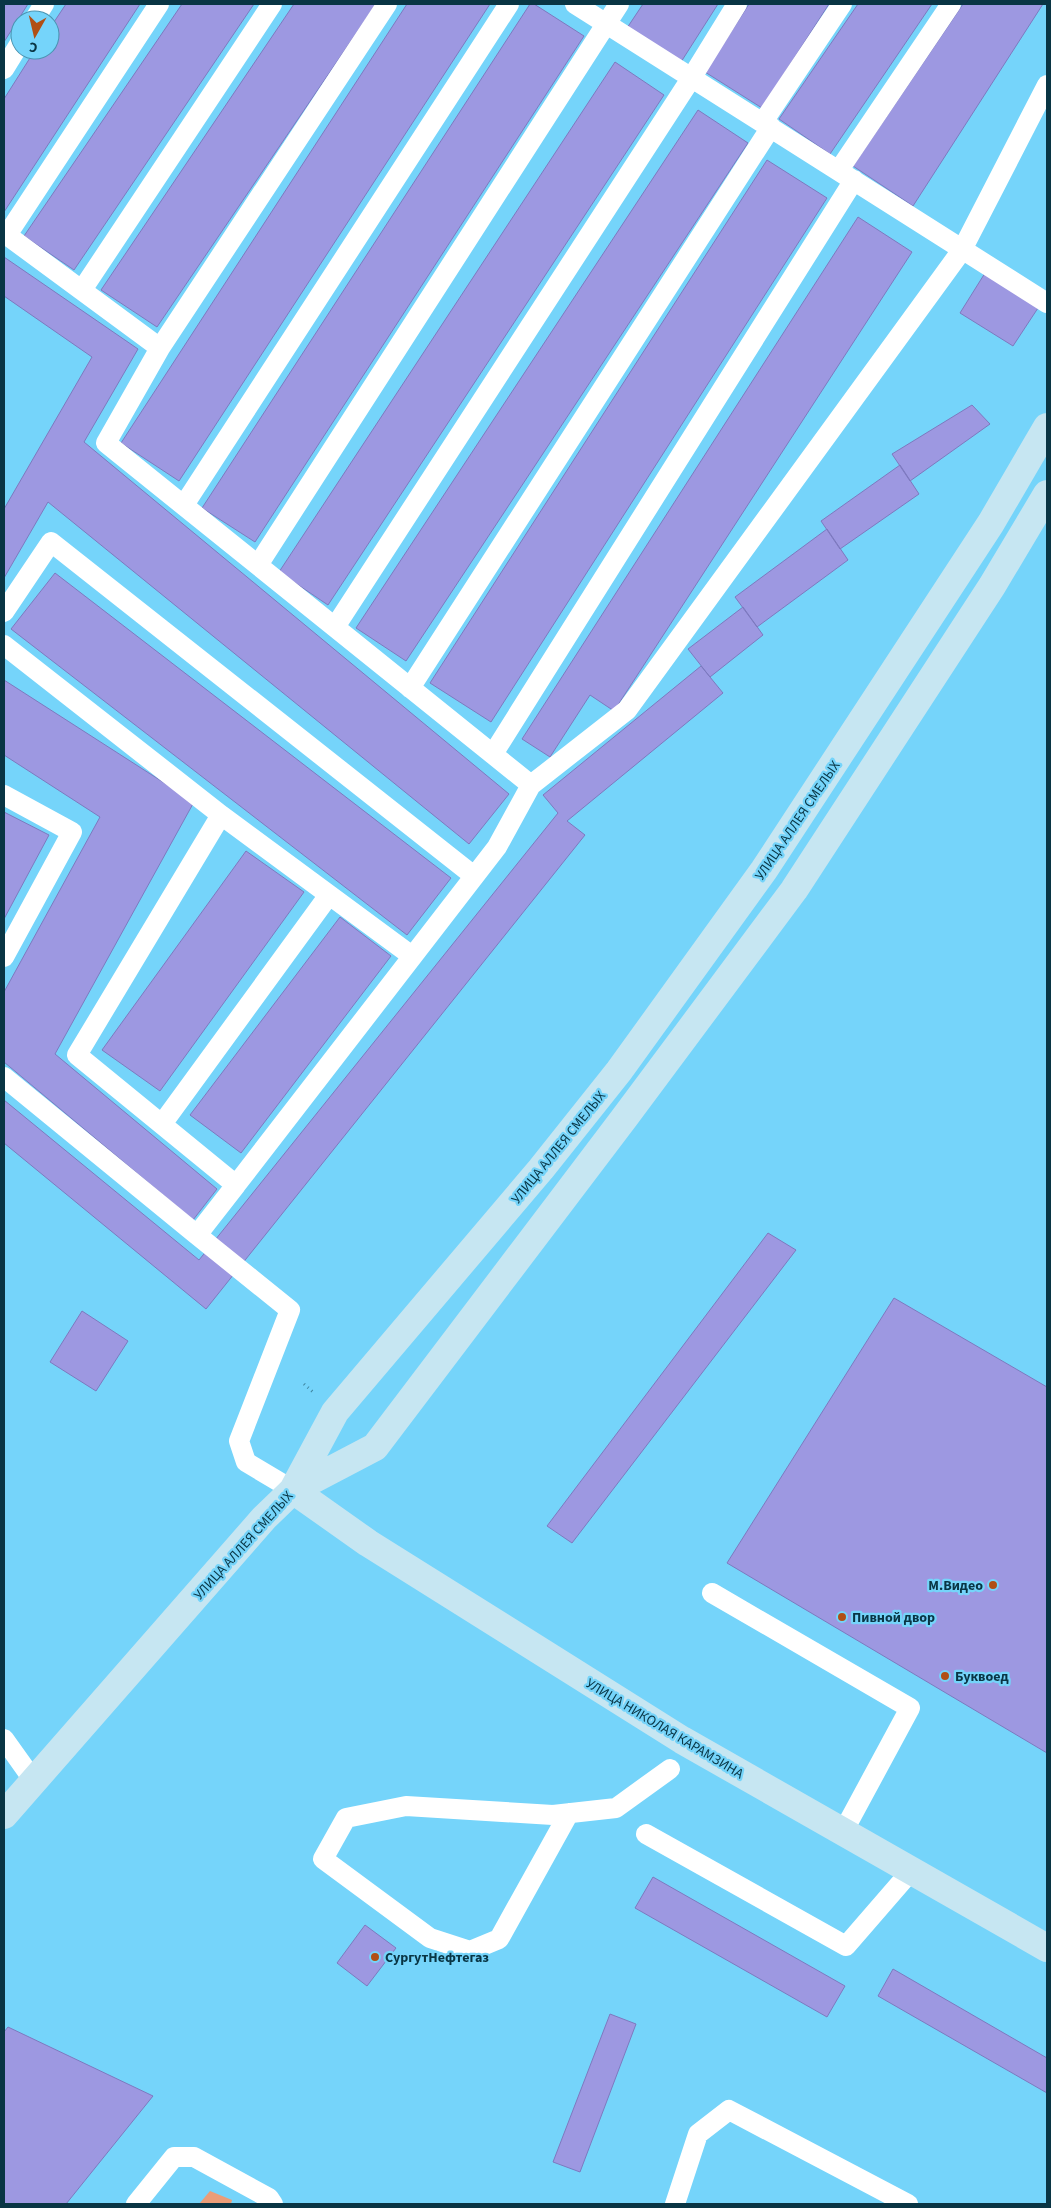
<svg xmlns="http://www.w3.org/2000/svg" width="1051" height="2208" font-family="'Source Sans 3',sans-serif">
<rect width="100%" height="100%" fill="#75d4fa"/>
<!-- green -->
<path fill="#eb9d78" d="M210,2191L232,2200L231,2204H199Z"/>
<!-- building -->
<path fill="#9d98e1" stroke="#7d79bf" d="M4,4H28L4,42Z
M66,4H140L4,212V99L35,50H50V28Z
M182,4H254L74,270L24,236Z
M294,4H376L157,327L101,290Z
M407,4H490L179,481L121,443Z
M530,4H534L584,36L255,542L202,508Z
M643,4H718L681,62L627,28Z
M749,4H829L762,108L705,72Z
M858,4H932L830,154L779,119Z
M963,4H1043L913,206L853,166Z
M615,62L664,95L328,605L279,572Z
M698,110L748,143L406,661L356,628Z
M767,160L827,198L491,722L430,683Z
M858,217L912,252L614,711L590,695L550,757L522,739Z
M4,257L138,349L84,442L509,794L469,844L48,502L4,578V509L92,357L4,296Z
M985,273L1038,308L1013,346L960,313Z
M972,405L990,424L910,481L892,454Z
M900,465L919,494L840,549L821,521Z
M827,529L848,560L757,627L735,597Z
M55,573L451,878L407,935L11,629Z
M743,607L763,635L710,677L688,649Z
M701,666L723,693L567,821L585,835L206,1309L4,1143V1100L199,1260L558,813L543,795Z
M4,680L194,802L55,1054L217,1189L193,1220L4,1062V992L100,817L4,755Z
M4,812L49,835L4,919Z
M246,851L304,892L160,1091L102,1050Z
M340,917L391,956L241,1153L190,1115Z
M768,1233L796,1250L572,1543L547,1526Z
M894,1298L1047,1387V1753L727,1563Z
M82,1311L128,1341L96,1391L50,1362Z
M653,1877L845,1986L827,2017L635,1908Z
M365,1925L396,1948L367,1986L337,1963Z
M893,1969L1047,2058V2093L878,1996Z
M610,2014L636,2024L580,2172L553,2162Z
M8,2027L153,2096L66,2204H4V2032Z"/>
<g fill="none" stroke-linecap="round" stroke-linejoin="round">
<!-- path -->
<path stroke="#3f859f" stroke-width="3" stroke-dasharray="1 4" stroke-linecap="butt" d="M304,1384L313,1392"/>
<!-- lane -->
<path stroke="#fff" stroke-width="20" d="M575,4L1047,303
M34,20L44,4
M4,69L20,43
M763,122L842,4
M839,170L951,4
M4,233L160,348L106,443L531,785
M7,235L159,4
M82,290L272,4
M160,348L387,4
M184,505L509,4
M258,565L619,4
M4,612L51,542L474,876
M335,627L692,77L737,4
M4,645L221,815L77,1055L236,1185L497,847L531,785L627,710L962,250L1047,85
M410,688L771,127
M493,754L854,180
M4,795L72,832L4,957
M221,815L412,956
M4,1077L197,1235L236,1185
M162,1124L329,895
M197,1235L290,1310L239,1441L246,1462L293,1490
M712,1593L910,1708L843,1832
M4,1739L34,1781
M569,1813L499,1939L470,1951L430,1938L323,1859L346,1818L406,1806L553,1815L616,1808L670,1769
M646,1834L846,1946L911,1871
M136,2204L174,2157H194L269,2198L273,2204
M675,2204L698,2134L729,2110L908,2204"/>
<!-- secondary -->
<path stroke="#c6e6f2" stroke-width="28" d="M293,1490L375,1447L625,1117L794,890L992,586L1047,494
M293,1490L368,1543L682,1740L1047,1948
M4,1815L264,1518L293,1490L335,1412L541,1169L619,1071L764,870L991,523L1047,427"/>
</g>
<!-- markers -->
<g fill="#b14f14" stroke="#75d4fa" stroke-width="2">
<circle cx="993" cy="1585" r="5"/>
<circle cx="842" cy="1617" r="5"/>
<circle cx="945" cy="1676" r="5"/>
<circle cx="375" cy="1957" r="5"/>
</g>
<g text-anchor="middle" stroke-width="4.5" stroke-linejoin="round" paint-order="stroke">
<!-- street labels -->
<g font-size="14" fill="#093544" stroke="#75d4fa">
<text transform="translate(797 820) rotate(-56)" y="5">УЛИЦА АЛЛЕЯ СМЕЛЫХ</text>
<text transform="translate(558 1147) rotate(-51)" y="5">УЛИЦА АЛЛЕЯ СМЕЛЫХ</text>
<text transform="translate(243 1545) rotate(-48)" y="5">УЛИЦА АЛЛЕЯ СМЕЛЫХ</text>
<text transform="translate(665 1728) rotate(31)" y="5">УЛИЦА НИКОЛАЯ КАРАМЗИНА</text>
</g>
<!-- poi labels -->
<g font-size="14" font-weight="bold" fill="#093544" stroke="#75d4fa" text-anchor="start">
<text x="983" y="1590" text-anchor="end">M.Видео</text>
<text x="852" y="1622">Пивной двор</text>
<text x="955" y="1681">Буквоед</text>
<text x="385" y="1962">СургутНефтегаз</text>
</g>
</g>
<!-- border -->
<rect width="1051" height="2208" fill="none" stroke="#093544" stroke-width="10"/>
<!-- north arrow -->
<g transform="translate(35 35) rotate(188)"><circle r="24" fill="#75d4fa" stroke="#4a94b1"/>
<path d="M0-4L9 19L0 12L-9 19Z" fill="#b14f14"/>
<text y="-8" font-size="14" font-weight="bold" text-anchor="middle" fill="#093544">С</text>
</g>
</svg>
